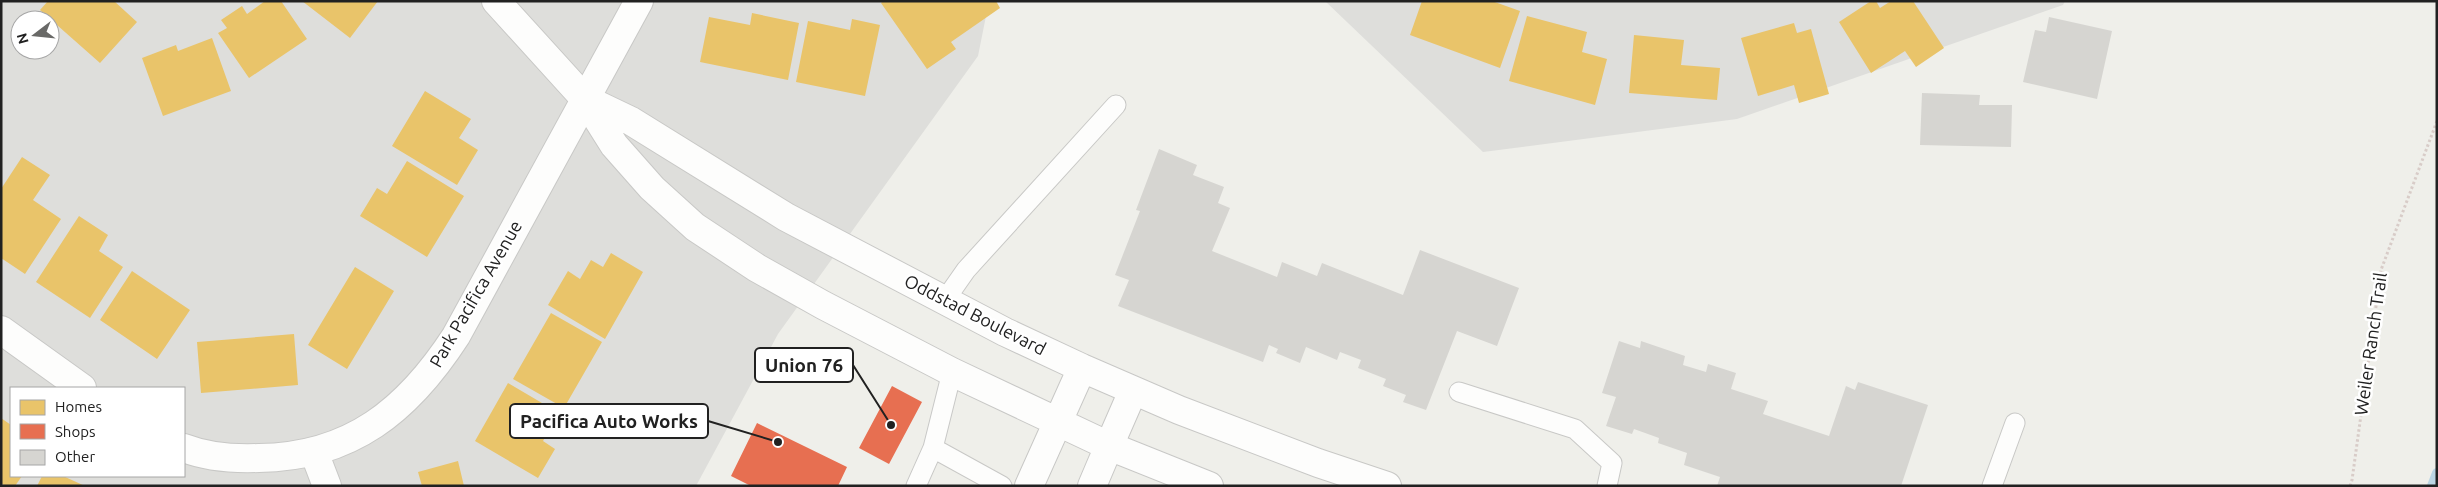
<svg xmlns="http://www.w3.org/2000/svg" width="2438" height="487" font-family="Ubuntu,sans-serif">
<rect width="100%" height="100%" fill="#efefea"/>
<!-- residential -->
<path fill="#dededb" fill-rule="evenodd" d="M1,1H989L978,56L778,334L696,486H1ZM20,20H50V50H20ZM11,388H184V476H11Z
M1325,1H2065L2063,5L1737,119L1483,152Z"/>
<!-- homes -->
<path fill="#e9c46a" d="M48,1H114L137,22L100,63L40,10Z
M265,1H281L307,39L249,78L218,33L227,28L221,20L242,6L247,14Z
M302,1H378L350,38Z
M883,1H996L1000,8L951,42L956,49L927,69L881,3Z
M1422,1H1492L1520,11L1500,68L1410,35Z
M1871,1H1876L1880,8L1891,1H1913L1944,48L1916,67L1905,51L1871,73L1839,22Z
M752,13L799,23L788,80L700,62L709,17L750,25Z
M1527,16L1587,32L1582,52L1607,59L1595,105L1509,81Z
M852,19L880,25L865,96L796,82L808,21L850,30Z
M1794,23L1797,33L1811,29L1829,94L1799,103L1794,85L1758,96L1741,38Z
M1634,35L1684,40L1681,65L1720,68L1717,100L1629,93Z
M212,38L231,91L163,116L142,58L176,45L178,51Z
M425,91L471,119L459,138L478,150L457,185L392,146Z
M22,157L50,175L33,200L61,219L25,274L1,258V189Z
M407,161L464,196L427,257L360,216L377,188L387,194Z
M79,216L108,235L99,251L123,267L90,318L36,282Z
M611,253L643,272L605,339L548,305L568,271L580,279L591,260L603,267Z
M355,267L394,291L347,369L308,345Z
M132,271L190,310L157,359L100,320Z
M551,313L602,342L564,408L513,379Z
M294,334L298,385L201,393L197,342Z
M508,383L559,413L543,441L555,449L538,478L475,441Z
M1,418L11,425V476H22L15,486H5L1,483Z
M458,461L464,486H422L418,472Z
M42,476H63L85,486H37Z"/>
<!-- shops -->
<path fill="#e76f51" d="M892,386L922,402L889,464L859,448Z
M757,423L847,467L838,486H751L731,476Z"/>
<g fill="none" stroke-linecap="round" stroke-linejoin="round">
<!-- stream -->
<path stroke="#bcd6e4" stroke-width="10" d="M2432,486L2437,473"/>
</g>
<!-- building -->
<path fill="#d6d5d1" d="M2049,17L2112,31L2097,99L2023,82L2035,30L2046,32Z
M1922,93L1980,95L1979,105H2012L2011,147L1920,145Z
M1159,149L1197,165L1193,175L1224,187L1218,203L1230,208L1212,251L1277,277L1282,262L1317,276L1322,263L1403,295L1420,250L1519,288L1497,346L1457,331L1426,410L1403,402L1406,395L1383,386L1386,379L1358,368L1361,360L1340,352L1337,360L1306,347L1300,363L1276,353L1278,349L1269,345L1263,362L1118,306L1129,280L1115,275L1140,211L1136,210Z
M1619,341L1640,348L1641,341L1685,356L1683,365L1706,372L1708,364L1736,373L1731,389L1768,401L1763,414L1829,436L1846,386L1855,390L1858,382L1928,405L1901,486H1717L1720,477L1684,465L1687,453L1658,443L1659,438L1634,429L1632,434L1606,426L1616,397L1602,393Z"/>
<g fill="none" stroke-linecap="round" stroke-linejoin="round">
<!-- service casing -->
<g stroke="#c8c8c6" stroke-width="21">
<path id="service" d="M945,300L966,270L1116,105
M952,372L933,448L1002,486
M1459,392L1575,429L1612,463L1607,486
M916,486L933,448
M1992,486L2015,423"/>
</g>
<!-- minor casing -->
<g stroke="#c8c8c6" stroke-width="30">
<path id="minor" d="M1,330L82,388
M1109,446L1133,391
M184,448C207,457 234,459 259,458C351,457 408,410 456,336L639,1
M314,452L327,486"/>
</g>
<!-- tertiary casing -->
<g stroke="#c8c8c6" stroke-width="30">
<path id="tertiary" d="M496,1L585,99L614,145L652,188L695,227L757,268L823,305L952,372L1109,446L1209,486
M585,99L631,121L786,217L1005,332L1082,368L1179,410L1318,463L1387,486
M1029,486L1082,368
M1092,486L1109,446"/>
</g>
<!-- path -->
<path stroke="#d8ccc8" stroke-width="3" stroke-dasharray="2.5 2.5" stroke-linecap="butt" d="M2350,486L2352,480L2381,270L2437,121"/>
<!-- service -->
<use href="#service" stroke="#fdfdfc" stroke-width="19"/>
<!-- minor -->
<use href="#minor" stroke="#fdfdfc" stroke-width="28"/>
<!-- tertiary -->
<use href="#tertiary" stroke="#fdfdfc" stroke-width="28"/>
</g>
<g text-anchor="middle" stroke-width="5" stroke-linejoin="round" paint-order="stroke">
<!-- street labels -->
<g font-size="18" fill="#212121" stroke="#fff">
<text transform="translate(476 294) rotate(-60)" y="6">Park Pacifica Avenue</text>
<text transform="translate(975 315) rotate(27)" y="6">Oddstad Boulevard</text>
<text transform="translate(2371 344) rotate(-82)" y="6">Weiler Ranch Trail</text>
</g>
</g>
<!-- callouts -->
<path fill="none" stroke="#212121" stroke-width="2" d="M891 425L853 365M778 442L708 421"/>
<g fill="#212121" stroke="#fff" stroke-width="2">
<circle cx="891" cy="425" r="5"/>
<circle cx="778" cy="442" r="5"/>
</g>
<g fill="#fff" stroke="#212121" stroke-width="2">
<rect x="755" y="348" width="98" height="34" rx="5"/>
<rect x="510" y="404" width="198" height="34" rx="5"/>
</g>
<g font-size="19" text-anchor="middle" font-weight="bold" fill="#212121">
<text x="804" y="372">Union 76</text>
<text x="609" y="428">Pacifica Auto Works</text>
</g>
<!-- border -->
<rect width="2438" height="487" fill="none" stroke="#212121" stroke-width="5"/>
<!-- legend -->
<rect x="10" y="387" width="175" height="90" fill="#ffffff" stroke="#a6a6a6"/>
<rect x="20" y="400" width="25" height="15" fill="#e9c46a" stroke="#a6a6a6"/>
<text x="55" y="412" font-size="15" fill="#212121">Homes</text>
<rect x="20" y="424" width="25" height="15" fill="#e76f51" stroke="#a6a6a6"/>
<text x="55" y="437" font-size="15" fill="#212121">Shops</text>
<rect x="20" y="450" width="25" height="15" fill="#d6d5d1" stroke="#a6a6a6"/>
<text x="55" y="462" font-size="15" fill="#212121">Other</text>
<!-- north arrow -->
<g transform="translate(35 35) rotate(254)"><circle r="24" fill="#ffffff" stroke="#a6a6a6"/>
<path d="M0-4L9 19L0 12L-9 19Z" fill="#696967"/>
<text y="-8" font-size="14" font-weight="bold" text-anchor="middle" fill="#212121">N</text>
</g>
</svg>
